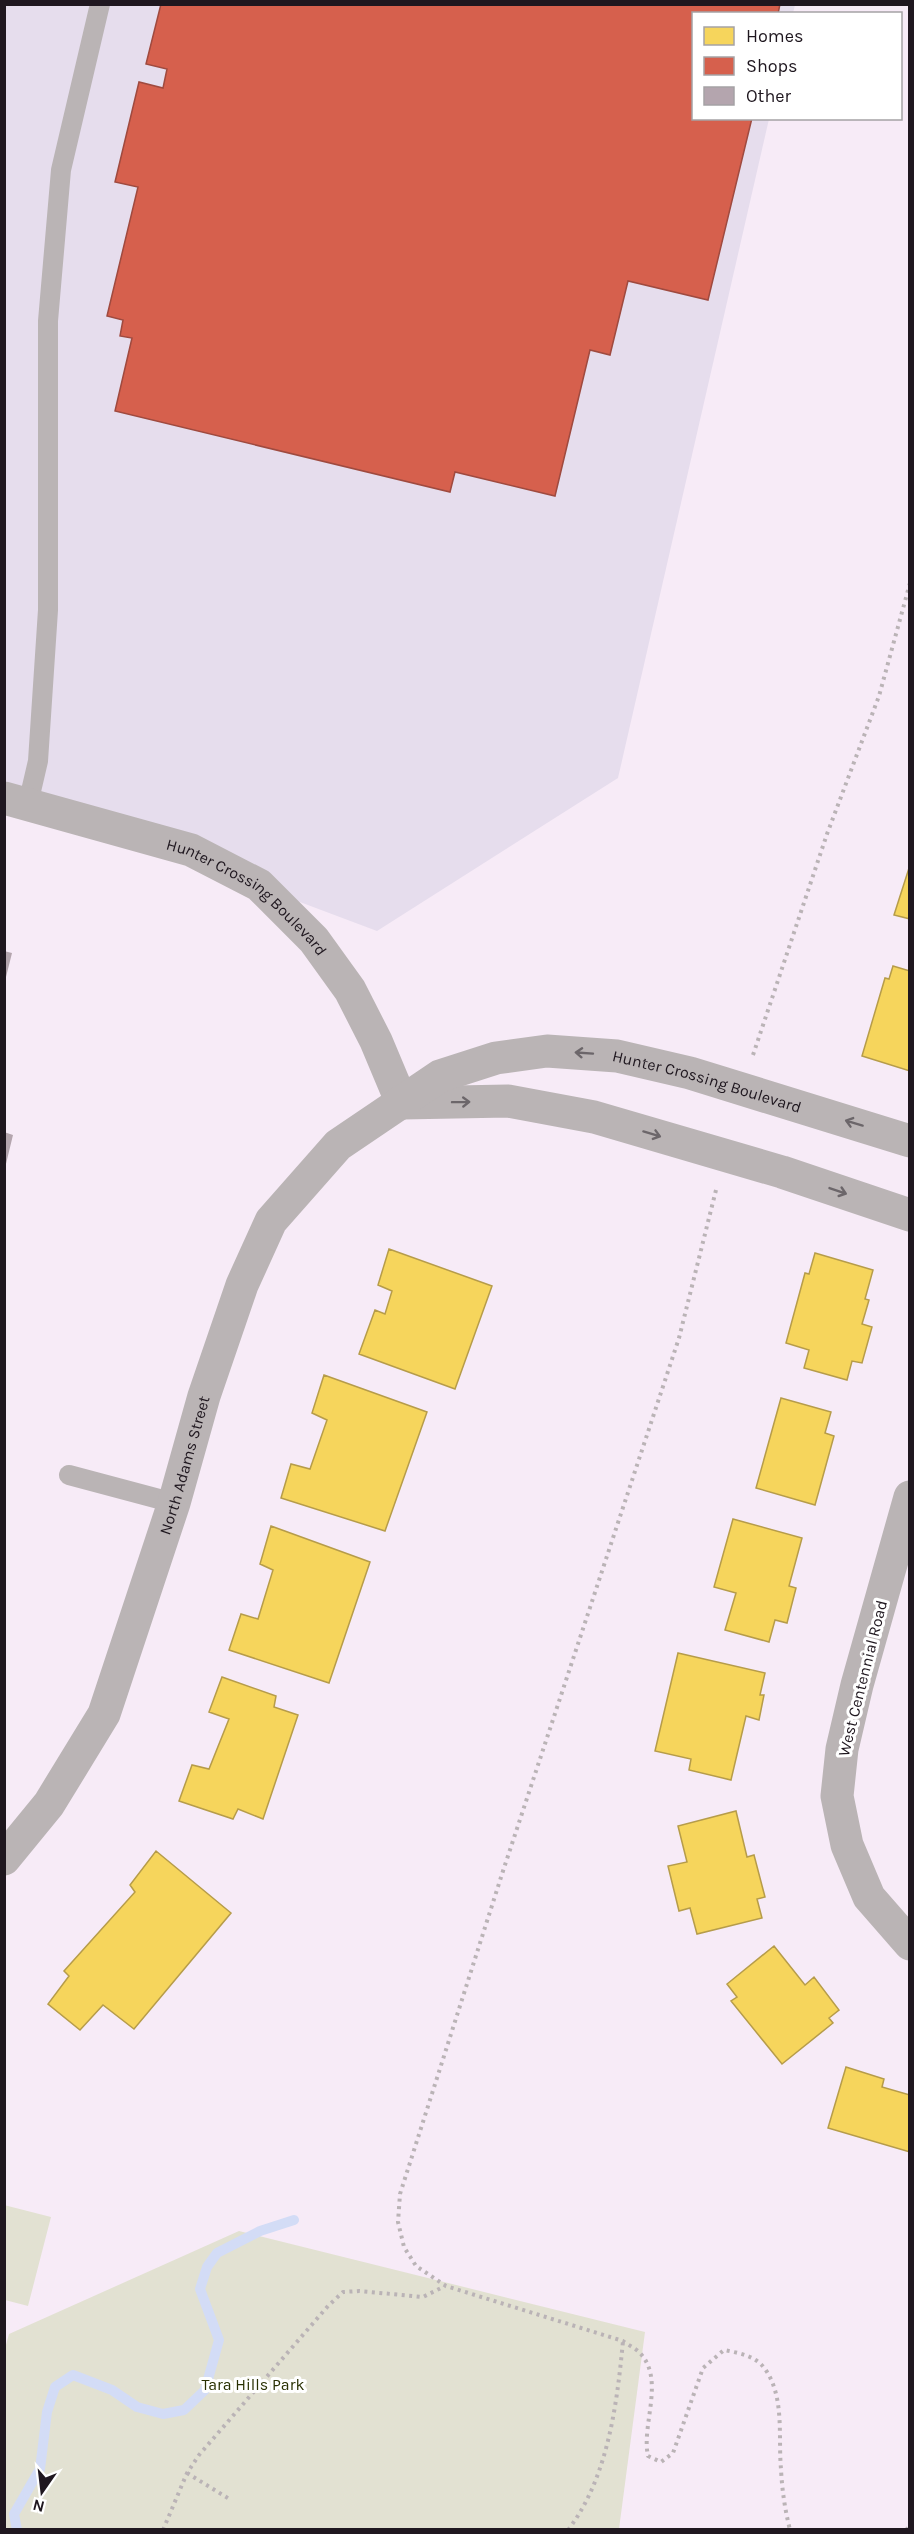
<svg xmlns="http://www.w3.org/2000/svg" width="914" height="2534" font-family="Karla,sans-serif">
<rect width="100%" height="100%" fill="#f7ebf7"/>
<!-- commercial -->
<path fill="#e6dded" d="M4,5H795L793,13L694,14V118L769,119L618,778L377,931L5,791Z"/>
<!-- green -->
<path fill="#e2e1d2" d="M4,2205L51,2217L28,2306L5,2300Z
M239,2231L645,2332L619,2529H5L4,2352L9,2334Z"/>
<!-- homes -->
<path fill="#f6d55c" stroke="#b69c4a" stroke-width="1.5" d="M910,865V919L894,915Z
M893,966L910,971V1071L862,1056L885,978L889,979Z
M389,1249L492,1286L455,1389L359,1354L375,1310L385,1314L392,1291L378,1285Z
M815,1253L873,1270L865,1299L869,1300L862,1324L872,1327L862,1363L852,1361L847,1380L804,1368L809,1350L786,1343L805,1273L809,1274Z
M324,1375L427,1412L385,1531L281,1498L291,1464L310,1469L327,1420L312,1413Z
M781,1398L831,1412L825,1433L834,1436L815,1505L756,1488Z
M733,1519L802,1538L789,1586L796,1588L787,1623L775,1620L769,1642L725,1630L736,1593L714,1587Z
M271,1526L370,1562L329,1683L229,1650L241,1614L258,1619L273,1570L260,1564Z
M678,1653L765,1673L760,1695H764L759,1720L746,1716L731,1780L689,1770L691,1759L655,1751Z
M222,1677L276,1696L274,1707L298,1715L263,1819L238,1809L233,1819L179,1801L192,1765L209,1769L229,1719L209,1712Z
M736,1811L747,1857L754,1855L765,1897L757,1899L762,1918L697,1934L690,1908L679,1911L668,1866L687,1862L678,1826Z
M156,1851L231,1913L134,2029L103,2005L80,2030L48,2004L69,1976L64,1971L135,1892L130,1885Z
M774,1946L805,1985L814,1977L839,2010L829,2018L833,2023L782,2064L731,2001L737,1997L727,1984Z
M846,2067L884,2079L882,2087L910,2095V2152L828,2128Z"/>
<!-- shops -->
<path fill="#d6604d" stroke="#9f4a3f" stroke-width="1.5" d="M161,4H780L778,14H694V118H752L708,300L628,281L610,355L590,350L555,496L455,472L450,492L115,411L132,338L120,336L123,320L107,316L138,187L115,182L139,82L163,88L167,69L146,64Z"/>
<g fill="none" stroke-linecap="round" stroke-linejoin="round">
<!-- stream -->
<path stroke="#d3dcf6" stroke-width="10" d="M17,2530L14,2514L40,2469L47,2412L55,2387L73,2375L112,2390L137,2407L163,2414L184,2410L205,2390L219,2340L200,2289L207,2267L217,2253L260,2231L294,2220"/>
</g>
<!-- building -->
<path fill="#b4a5ae" d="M4,951L12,953L5,981H4Z
M4,1132L13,1135L5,1168H4Z"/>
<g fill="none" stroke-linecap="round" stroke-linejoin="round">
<!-- path -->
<path stroke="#bab3b6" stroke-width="4" stroke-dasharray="3 4.5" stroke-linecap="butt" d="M753,1055L827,834L879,696L910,583
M716,1190L679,1338L503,1871L400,2194L398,2222L404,2247L416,2266L446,2286L623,2341C628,2345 635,2348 639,2352C666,2379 641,2424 648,2456L661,2462L673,2453L703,2368L724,2350C739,2353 756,2356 765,2369C785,2397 778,2437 781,2469C782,2490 785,2510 790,2530
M187,2473L231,2500
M163,2530L187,2473L199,2455L328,2306L343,2292L359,2291L423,2297L445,2286
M568,2530C608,2478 617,2404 623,2341
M906,2530L910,2526"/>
<!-- service -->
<path stroke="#bab4b5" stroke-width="20" d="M28,804L38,761L48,610V321L61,170L100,4
M69,1475L174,1503"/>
<!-- minor -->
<g stroke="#bab4b5" stroke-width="33">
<path id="s1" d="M4,798L191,850L259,885L314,940L350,990L376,1041L402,1103"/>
<path d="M402,1103L508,1101L594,1117L782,1172L910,1215"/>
<path d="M910,1497L857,1685L842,1749L837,1796L847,1845L869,1897L910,1944"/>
<path id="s2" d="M4,1859L49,1804L104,1714L174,1503L204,1396L242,1285L271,1221L338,1145L440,1076L496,1058L547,1051L617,1056L690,1073L910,1141"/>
</g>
</g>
<!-- one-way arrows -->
<defs><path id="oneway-shaft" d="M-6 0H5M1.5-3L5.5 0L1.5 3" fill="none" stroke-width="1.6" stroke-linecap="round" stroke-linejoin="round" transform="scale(1.5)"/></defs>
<g stroke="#6c666a">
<use href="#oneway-shaft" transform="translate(584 1053) rotate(-176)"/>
<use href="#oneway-shaft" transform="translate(461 1102) rotate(-1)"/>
<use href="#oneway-shaft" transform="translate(854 1123) rotate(-163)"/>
<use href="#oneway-shaft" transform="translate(652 1134) rotate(17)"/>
<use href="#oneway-shaft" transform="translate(838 1191) rotate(19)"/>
</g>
<g text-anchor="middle" stroke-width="6" stroke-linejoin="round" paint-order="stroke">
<!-- street labels -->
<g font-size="16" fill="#1f171f" stroke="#fff">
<text dy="6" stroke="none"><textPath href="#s1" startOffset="267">Hunter Crossing Boulevard</textPath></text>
<text dy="6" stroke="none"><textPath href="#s2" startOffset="1196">Hunter Crossing Boulevard</textPath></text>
<text dy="6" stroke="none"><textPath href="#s2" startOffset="438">North Adams Street</textPath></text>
<text transform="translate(862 1678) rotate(-76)" y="6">West Centennial Road</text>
</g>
<!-- park labels -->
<g font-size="16" fill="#293002" stroke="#fff">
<text x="253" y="2390">Tara Hills Park</text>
</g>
</g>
<!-- border -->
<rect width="914" height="2534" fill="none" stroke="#1f171f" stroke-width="12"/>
<!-- legend -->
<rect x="692" y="12" width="210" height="108" fill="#ffffff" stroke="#a5a2a5" stroke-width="1.5"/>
<rect x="704" y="27" width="30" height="18" fill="#f6d55c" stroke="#a5a2a5" stroke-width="1.5"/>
<text x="746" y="42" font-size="18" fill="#1f171f">Homes</text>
<rect x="704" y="57" width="30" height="18" fill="#d6604d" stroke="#a5a2a5" stroke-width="1.5"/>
<text x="746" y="72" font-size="18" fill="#1f171f">Shops</text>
<rect x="704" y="87" width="30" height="18" fill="#b4a5ae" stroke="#a5a2a5" stroke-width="1.5"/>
<text x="746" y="102" font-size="18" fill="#1f171f">Other</text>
<!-- north arrow -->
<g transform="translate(42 2492) rotate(194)" stroke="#ffffff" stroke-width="4.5" paint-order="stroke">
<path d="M0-4.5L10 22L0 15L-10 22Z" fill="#1f171f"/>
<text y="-9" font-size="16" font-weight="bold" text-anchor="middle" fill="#1f171f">N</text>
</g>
</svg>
